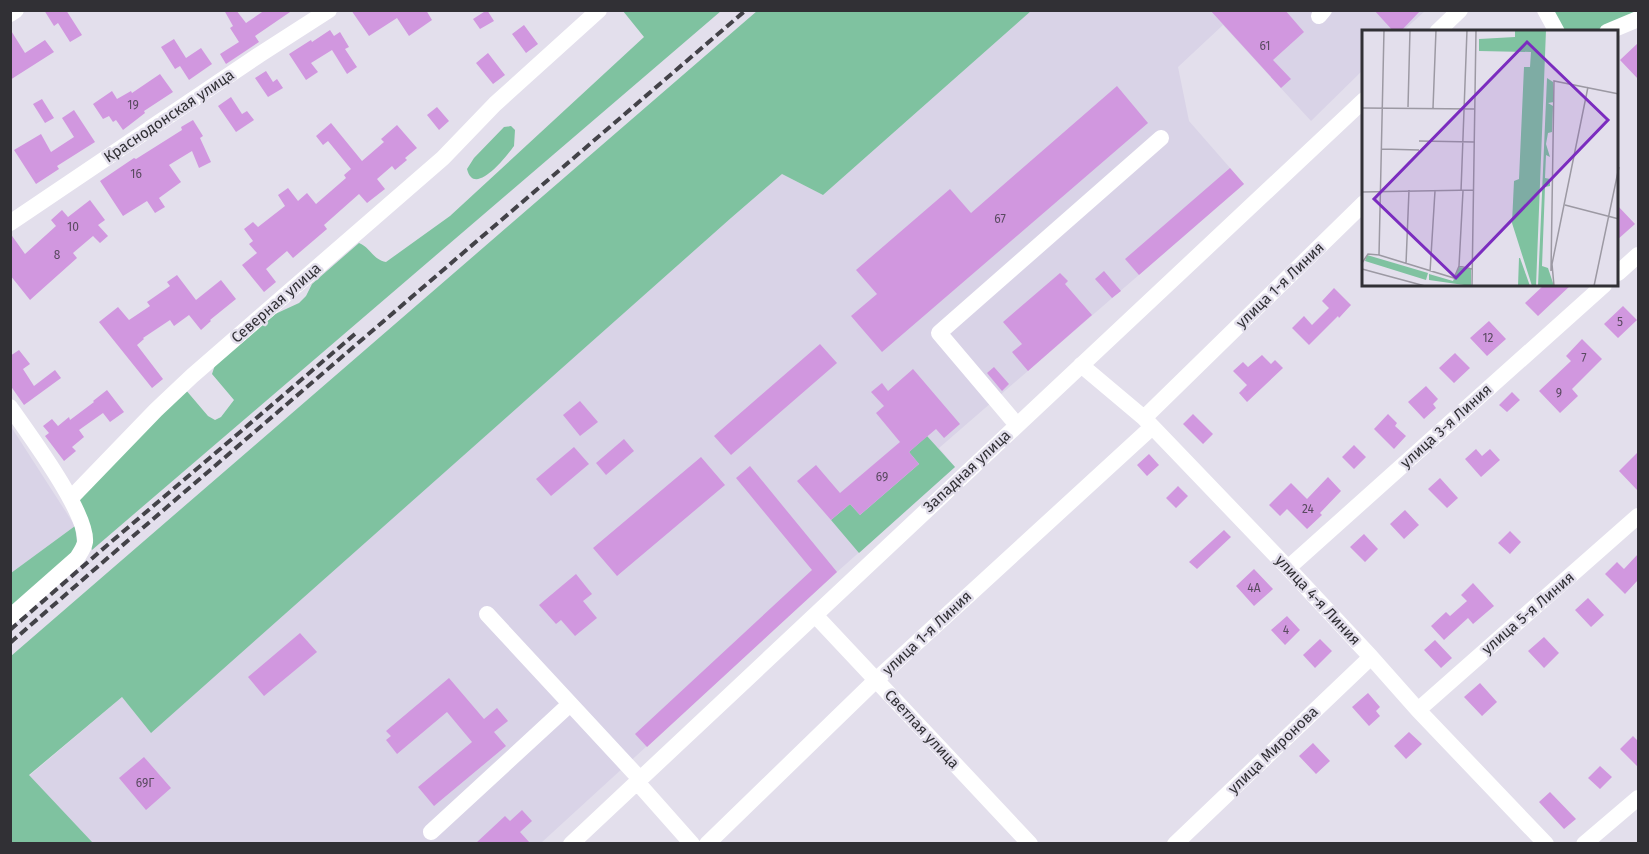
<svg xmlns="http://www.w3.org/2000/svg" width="1649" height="854" font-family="'Fira Sans',sans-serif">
<rect width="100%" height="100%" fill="#e3dfec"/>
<!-- built -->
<path fill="#d9d3e7" d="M1031,11H1425L1403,31L1364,32V69L1311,121L1223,25L1178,67L1189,121L1244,184L939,448L955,467L837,572L541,843H93L29,776L122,697L151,732L731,218L782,174L823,195Z
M10,425L75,526L11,573H10Z"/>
<!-- green -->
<path fill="#7fc2a0" d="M623,11H721L92,550L85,524L76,500L185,389L208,416L215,420L221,417L234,400L212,374L215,365L273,315L299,303L306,296L312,284L359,243C371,248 372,259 386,262L450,216L644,37Z
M757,11H1031L823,195L782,174L731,218L151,733L122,697L29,775L93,843H11V656Z
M1552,11H1638V15L1596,31H1563Z
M511,126L515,130L514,146C506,157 474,198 467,169L474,158L504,127Z
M927,436L955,467L859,553L831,520L850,504L860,515L919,464L909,452Z
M75,526L77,542L75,550L11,609V573Z"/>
<!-- building -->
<path fill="#d197df" d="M44,10H66L82,35L70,42L58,23L54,26Z
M224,10H236L246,23L265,10H293L255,36L259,42L226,64L220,54L239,42L230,28L233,26Z
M351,10H426L432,20L409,36L397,18L369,36Z
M487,10L494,21L480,29L473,19Z
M1210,10H1285L1304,32L1273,60L1291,79L1281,88Z
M1374,10H1421L1400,32H1394Z
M524,25L538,44L526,53L512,34Z
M10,29L25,53L45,40L54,52L10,80Z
M330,30L334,36L340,32L349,47L345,49L357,67L347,74L332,50L311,63L318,72L306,80L289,54L311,40L312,42Z
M174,39L186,58L201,48L212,64L189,80L180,66L175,69L161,47Z
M1638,43V79L1620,60Z
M488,53L505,75L493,84L476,63Z
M266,71L273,82L277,79L283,88L268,97L255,78Z
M160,74L173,92L144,111L145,113L123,130L116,120L113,122L109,116L103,119L93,104L112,91L117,99L131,91L132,93Z
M1117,86L1148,123L882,352L851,316L877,294L856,270L950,189L971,213Z
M231,97L242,114L247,111L254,120L236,132L218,106Z
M42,99L54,118L45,123L33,104Z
M437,107L449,121L439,130L427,115Z
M74,110L95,142L57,166L59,169L36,184L14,150L41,134L51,152L74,137L62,118Z
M193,120L203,136L200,138L211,162L199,168L192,151L169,165L181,182L159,198L165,207L155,213L147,201L123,216L100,181L134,158L136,159L182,130L181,127Z
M331,123L362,161L384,142L381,139L397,125L417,148L405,158L407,160L395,170L392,166L377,179L385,189L367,203L359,194L324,225L327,229L293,258L287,251L266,269L276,282L264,292L242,265L257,253L249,244L253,241L244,229L253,222L258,227L285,206L278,195L288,188L298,201L307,193L316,204L346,178L344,175L351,169L328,141L323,145L316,136Z
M1230,168L1244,184L1139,275L1125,259Z
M90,200L105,220L98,225L108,236L100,243L93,236L73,253L77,258L30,300L10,275V233L25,254L56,226L51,220L62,210L68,217Z
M1617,205L1635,224L1617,240Z
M1104,271L1121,291L1112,298L1095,279Z
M1060,273L1068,281L1065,284L1092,315L1028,371L1012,352L1022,344L1003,322Z
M177,275L196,300L221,280L236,299L210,320L211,321L201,330L189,315L174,326L170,320L143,338L144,339L137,345L163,379L152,388L99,322L118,307L129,320L150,306L147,302L170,286L167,282Z
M1544,285H1571L1538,316L1525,303Z
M1334,288L1351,305L1339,318L1338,316L1309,345L1292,328L1304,316L1312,325L1329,308L1322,301Z
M1623,306L1637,320L1618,338L1604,324Z
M1489,321L1506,339L1487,356L1470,338Z
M1582,339L1602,359L1572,389L1578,396L1560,413L1539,391L1571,361L1566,356Z
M820,344L837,363L731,455L714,436Z
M19,350L30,364L23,369L34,386L55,370L61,378L24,405L10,385V356Z
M1455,353L1470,368L1454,383L1439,368Z
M1262,355L1271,364L1275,360L1283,368L1247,402L1239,393L1247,385L1233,371L1243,362L1248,367Z
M994,367L1009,384L1002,391L987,373Z
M913,369L960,424L944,438L936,429L909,452L919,464L860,515L850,504L831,520L797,481L816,465L840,493L900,442L876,413L884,406L871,392L882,383L888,391Z
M1426,386L1438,399L1433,404L1436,408L1424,419L1408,402Z
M107,390L124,412L110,422L103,413L79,430L84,437L72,447L76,451L64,461L45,436L49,433L43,426L52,419L58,426L69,417L70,420L94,402L93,401Z
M1512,392L1520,400L1507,412L1499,405Z
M580,401L598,422L580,436L563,415Z
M1193,414L1213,434L1203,444L1183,424Z
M1388,414L1397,423L1395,426L1406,436L1394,449L1374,429Z
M624,439L634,451L606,475L596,463Z
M1354,445L1366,457L1354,469L1342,457Z
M574,447L589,464L551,496L536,479Z
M1476,449L1482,456L1490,449L1500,460L1481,477L1465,459Z
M1638,452V491L1619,471Z
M1149,454L1159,465L1147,476L1137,465Z
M701,457L725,485L617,576L593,548Z
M750,466L837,572L647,747L635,734L812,570L736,478Z
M1328,477L1341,491L1320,513L1322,515L1307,529L1287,509L1280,516L1269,505L1291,483L1307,499Z
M1440,478L1458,498L1447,508L1428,489Z
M1178,486L1188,496L1176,508L1166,498Z
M1405,510L1419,525L1404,539L1390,524Z
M1224,530L1231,537L1197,569L1189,562Z
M1510,531L1521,542L1510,554L1498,543Z
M1364,534L1378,549L1365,562L1350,547Z
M1638,554V580L1625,594L1605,574L1617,562L1624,569Z
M1254,569L1273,589L1254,606L1236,586Z
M576,574L592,594L583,601L597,618L575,636L561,620L556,624L539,605Z
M1473,583L1494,606L1473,624L1468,618L1444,640L1431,626L1446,612L1450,616L1467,601L1461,595Z
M1588,598L1604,615L1591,627L1575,610Z
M1287,616L1300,630L1285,645L1271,630Z
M300,633L317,652L264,696L248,677Z
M1544,637L1559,653L1544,668L1528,651Z
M1320,639L1332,651L1315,668L1303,655Z
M1435,640L1452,658L1441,668L1424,650Z
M449,678L484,719L497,708L508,721L494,732L506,746L434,806L418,787L472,742L447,712L397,754L386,740L391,736L386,731Z
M1480,683L1497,702L1482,716L1464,697Z
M1368,693L1380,707L1376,711L1380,716L1369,726L1352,707Z
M1409,732L1422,744L1406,759L1394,746Z
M1633,736L1638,741V767L1620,749Z
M1313,743L1330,761L1316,774L1299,756Z
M144,757L171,788L146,810L119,778Z
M1600,766L1612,777L1600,789L1588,778Z
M1550,792L1576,819L1564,829L1539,802Z
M522,810L532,821L520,832L530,843H476L505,816L510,821Z"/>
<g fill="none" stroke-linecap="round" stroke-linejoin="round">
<!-- minor -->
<path stroke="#fff" stroke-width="16" d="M1545,10L1557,32
M10,14L16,10
M1319,16L1324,10
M1437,32L1460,10
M1607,32L1638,19
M10,223L259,55L329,10
M1618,273L1638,255
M1081,365L1144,418L1288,568L1371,657L1418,710L1546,844
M10,407C28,433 88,513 85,542C84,548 80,553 77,558L10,617
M1144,418L1364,203
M1017,425L939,333L1161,138
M71,498L156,410L192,376L443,158L495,104L599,10
M1288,568L1604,285
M487,614L640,779
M815,615L1030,844
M1418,710L1638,516
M637,782L692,844
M431,832L570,704
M571,844L1364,100
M707,844L876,680L1152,427
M1175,844L1371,657
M1584,844L1638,798"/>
<!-- rail -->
<path stroke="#434248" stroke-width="4" stroke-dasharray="9 4.5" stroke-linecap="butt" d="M10,630L104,548L355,334
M10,643L110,556L746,10"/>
</g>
<g text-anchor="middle" stroke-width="5" stroke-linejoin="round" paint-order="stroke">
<!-- number labels -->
<g font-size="12" fill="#594a60">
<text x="1265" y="50">61</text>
<text x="133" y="109">19</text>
<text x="136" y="178">16</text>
<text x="1000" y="223">67</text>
<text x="73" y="231">10</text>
<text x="57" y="259">8</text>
<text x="1620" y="326">5</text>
<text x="1488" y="342">12</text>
<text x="1584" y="362">7</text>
<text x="1559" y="397">9</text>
<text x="882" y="481">69</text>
<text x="1308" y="513">24</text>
<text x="1254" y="592">4А</text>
<text x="1286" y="634">4</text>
<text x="145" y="787">69Г</text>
</g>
<!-- street labels -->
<g font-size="15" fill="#313035" stroke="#e3dfec">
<text transform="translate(169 116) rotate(-34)" y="5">Краснодонская улица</text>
<text transform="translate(1280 285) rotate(-44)" y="5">улица 1-я Линия</text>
<text transform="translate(276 303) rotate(-41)" y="5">Северная улица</text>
<text transform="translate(1446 426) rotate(-42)" y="5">улица 3-я Линия</text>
<text transform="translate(967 471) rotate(-43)" y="5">Западная улица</text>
<text transform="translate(1318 600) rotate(47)" y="5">улица 4-я Линия</text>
<text transform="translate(1528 613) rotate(-41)" y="5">улица 5-я Линия</text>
<text transform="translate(927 633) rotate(-43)" y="5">улица 1-я Линия</text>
<text transform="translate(922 729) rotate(47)" y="5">Светлая улица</text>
<text transform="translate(1273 750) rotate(-44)" y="5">улица Миронова</text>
</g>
</g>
<!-- overview -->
<g transform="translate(1362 30)">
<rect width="256" height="256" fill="#e3dfec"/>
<path d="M153,0H184L174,256H170L150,193L152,151L157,149L162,37H168L169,22L117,21V9L153,7ZM185,48L191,52L192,72L186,73L191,76L190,102L186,103L184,114L188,127L184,125L183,148L188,149V156L183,157L180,236L186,238L192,256H176ZM5,225L66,243L64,250L3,231ZM157,228H158L168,256H156ZM97,237L109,239V256L67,250V244L91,251Z" fill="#7fc2a0"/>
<path fill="none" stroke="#9c99a3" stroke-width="1.5" d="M46,77L48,0M0,78L113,79M71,78L74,0M57,111L112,112M20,119L57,120M99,161L105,0M0,162L112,160M203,175L257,189M17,225L92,248L97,236L110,239M0,233L6,224L17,225L22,0M44,234L47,160M97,236L101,161M0,239L63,256M189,241L192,51L257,64M68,242L73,161M110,256L114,0M192,256L190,234L226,57M232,256L257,137"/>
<path fill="#7b2cbf" fill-opacity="0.15" stroke="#7b2cbf" stroke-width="3" d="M165,12L246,90L94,248L12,169Z"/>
<rect width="256" height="256" fill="none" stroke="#313035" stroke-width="3"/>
</g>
<!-- border -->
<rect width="1649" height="854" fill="none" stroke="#313035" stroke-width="24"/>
</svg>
